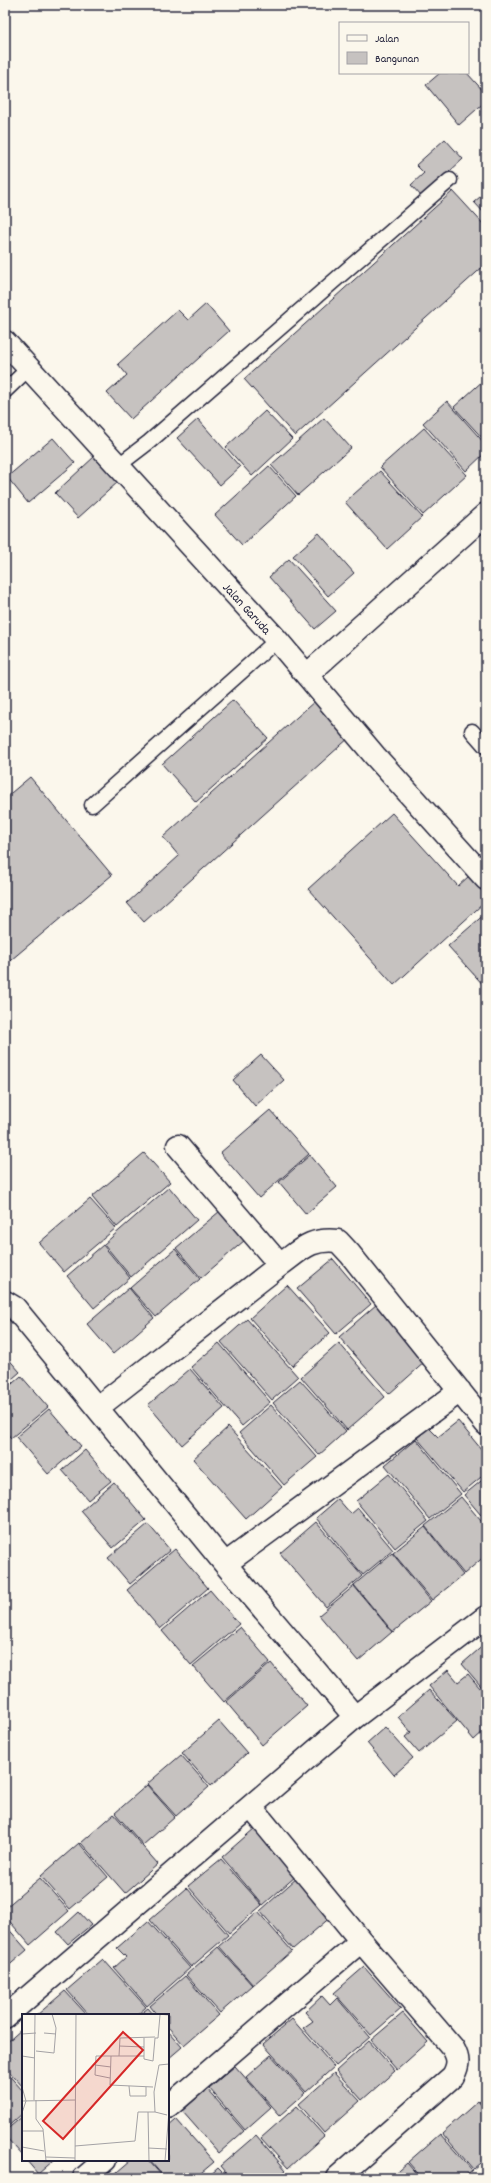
<svg xmlns="http://www.w3.org/2000/svg" width="491" height="2183" font-family="Dekko,sans-serif">
<rect width="100%" height="100%" fill="#fbf7ec"/>
<filter id="ink" filterUnits="userSpaceOnUse"><feTurbulence type="fractalNoise" baseFrequency=".025" numOctaves="2"/><feDisplacementMap in="SourceGraphic" scale="8" xChannelSelector="R" yChannelSelector="G"/><feConvolveMatrix kernelMatrix="1 2 1 2 8 2 1 2 1" color-interpolation-filters="sRGB"/></filter>
<g filter="url(#ink)">
<!-- building -->
<path fill="#c6c2c0" stroke="#22223b" d="M440,73H467L486,94V101L459,125L426,85Z
M445,139L463,159L422,197L411,185L424,173L416,165Z
M453,191L486,227V264L295,436L244,379Z
M486,192V215L474,202Z
M206,304L229,331L131,419L107,393L127,375L118,364L178,310L188,320Z
M486,378V442L454,407Z
M447,401L486,445V452L466,471L423,423Z
M265,411L292,439L252,476L226,447Z
M324,418L351,448L298,495L271,465Z
M198,419L240,467L220,485L177,438Z
M424,428L467,475L423,515L380,467Z
M53,438L75,463L28,503L7,477Z
M95,456L118,482L78,518L55,493Z
M269,466L296,496L242,545L215,515Z
M380,471L422,517L387,549L345,502Z
M319,533L354,573L328,596L293,556Z
M289,559L336,611L315,629L269,577Z
M233,700L268,738L196,802L162,764Z
M316,700L350,737L144,922L127,903L179,856L163,837Z
M30,777L112,875L5,965V798Z
M392,813L458,886L469,876L486,895V901L394,985L308,889Z
M486,913V988L448,946Z
M261,1055L284,1080L255,1106L233,1080Z
M270,1110L309,1154L259,1198L220,1153Z
M144,1153L170,1182L117,1227L92,1197Z
M310,1155L337,1187L306,1214L279,1182Z
M169,1187L197,1220L131,1277L104,1244Z
M90,1199L116,1228L64,1272L39,1243Z
M220,1211L245,1240L201,1278L176,1248Z
M103,1245L130,1278L94,1308L67,1276Z
M175,1249L200,1279L156,1317L130,1288Z
M333,1259L371,1304L336,1334L297,1289Z
M287,1285L330,1333L292,1366L250,1318Z
M129,1288L154,1318L113,1354L87,1324Z
M377,1304L426,1361L389,1394L339,1337Z
M247,1319L298,1377L272,1400L221,1342Z
M219,1343L270,1402L242,1426L191,1367Z
M339,1343L385,1397L347,1430L301,1377Z
M5,1355L20,1372L5,1385Z
M190,1369L224,1408L182,1445L148,1405Z
M21,1376L48,1407L11,1438L5,1431V1390Z
M300,1380L346,1431L319,1455L273,1403Z
M271,1405L317,1457L284,1485L239,1433Z
M49,1409L81,1446L48,1474L16,1437Z
M458,1421L486,1455V1473L463,1492L417,1438L429,1428L438,1437Z
M228,1427L282,1487L246,1519L193,1459Z
M416,1439L461,1494L430,1519L385,1465Z
M85,1450L111,1481L88,1500L62,1470Z
M389,1474L428,1521L395,1548L356,1501Z
M486,1477V1521L464,1495Z
M114,1482L146,1520L113,1548L81,1511Z
M461,1497L486,1527V1555L464,1574L425,1526Z
M338,1499L351,1514L358,1508L393,1550L363,1575L316,1518Z
M316,1522L362,1576L326,1607L280,1553Z
M148,1524L170,1550L130,1584L108,1558Z
M425,1527L463,1575L432,1600L393,1553Z
M175,1549L208,1588L160,1629L127,1590Z
M392,1553L431,1601L393,1632L354,1585Z
M354,1586L392,1632L358,1661L319,1615Z
M210,1590L239,1624L191,1665L162,1631Z
M240,1627L270,1662L224,1702L193,1666Z
M486,1643V1692L462,1664Z
M271,1663L307,1706L262,1745L226,1702Z
M448,1670L458,1682L468,1674L486,1695V1729L474,1740L429,1686Z
M429,1690L457,1721L419,1753L405,1737L411,1732L398,1717Z
M219,1721L247,1753L211,1786L182,1753Z
M385,1727L413,1758L394,1775L367,1743Z
M181,1755L209,1787L176,1816L147,1784Z
M147,1785L175,1817L143,1845L115,1813Z
M114,1814L158,1864L125,1893L81,1843Z
M255,1828L296,1876L263,1905L222,1857Z
M79,1843L108,1877L70,1909L41,1876Z
M221,1859L262,1905L229,1933L188,1886Z
M298,1877L332,1916L293,1949L260,1911Z
M40,1878L69,1911L30,1945L5,1916V1908Z
M187,1888L228,1935L191,1967L150,1920Z
M79,1912L91,1925L68,1944L57,1932Z
M258,1912L292,1951L253,1985L219,1946Z
M148,1921L190,1968L147,2006L114,1968L126,1957L117,1948Z
M5,1925L27,1950L5,1969Z
M218,1947L252,1985L220,2013L186,1975Z
M103,1959L146,2007L137,2015H89L67,1990Z
M364,1967L401,2009L371,2035L334,1993Z
M185,1976L219,2015L184,2045L168,2027V2015H157L150,2006Z
M65,1991L87,2015H37Z
M322,1996L330,2005L337,1998L370,2037L336,2066L303,2028L313,2021L305,2012Z
M148,2008L154,2015H139Z
M403,2013L428,2042L397,2070L371,2040Z
M292,2019L334,2067L306,2092L263,2044Z
M23,2028V2087L5,2067V2044Z
M168,2031L182,2047L168,2059Z
M369,2041L395,2071L362,2100L336,2071Z
M271,2055L305,2093L280,2115L246,2077Z
M235,2066L271,2107L245,2130L209,2088Z
M5,2071L23,2091V2113L5,2129Z
M334,2073L360,2101L324,2133L299,2104Z
M207,2089L244,2131L219,2153L182,2111Z
M486,2096V2109L479,2101Z
M478,2101L486,2111V2158L473,2169L442,2133Z
M297,2106L324,2136L288,2168L261,2138Z
M23,2116V2156L5,2136V2131Z
M176,2119L214,2162L195,2178H165L149,2160H168V2126Z
M440,2134L472,2170L463,2178H422L408,2162Z
M256,2135L286,2170L277,2178H230L220,2166Z
M26,2160H54L38,2174Z
M131,2160H148L164,2178H110Z
M407,2163L420,2178H390Z
M218,2168L228,2178H207Z"/>
<g fill="none" stroke-linecap="round" stroke-linejoin="round">
<!-- lane casing -->
<g stroke="#22223b" stroke-width="17">
<path id="lane" d="M5,391L29,368
M119,465L149,442L450,180
M472,731L486,747
M92,805L277,640"/>
</g>
<!-- street casing -->
<g stroke="#22223b" stroke-width="25">
<path id="street" d="M307,675L486,514
M178,1146L280,1265
M5,1302L15,1308L225,1564L355,1717L5,2017
M97,1408L280,1265C302,1249 310,1238 338,1241L350,1254L486,1424
M225,1564L460,1391
M355,1717L486,1617
M251,1807L361,1941L453,2048C459,2059 459,2064 453,2076L337,2178
M168,2107L361,1941
M84,2178L105,2160"/>
</g>
<!-- secondary casing -->
<g stroke="#22223b" stroke-width="25">
<g id="secondary">
<path id="s1" d="M5,342L277,640L375,756L486,879"/>
</g>
</g>
<!-- lane -->
<use href="#lane" stroke="#fbf7ec" stroke-width="14"/>
<!-- street -->
<use href="#street" stroke="#fbf7ec" stroke-width="22"/>
<!-- secondary -->
<use href="#secondary" stroke="#fbf7ec" stroke-width="22"/>
</g>
</g>
<g text-anchor="middle" stroke-width="3" stroke-linejoin="round" paint-order="stroke">
<!-- street labels -->
<g font-size="13" fill="#22223b" stroke="#fbf7ec">
<text dy="5" stroke="none"><textPath href="#s1" startOffset="360">Jalan Garuda</textPath></text>
</g>
</g>
<!-- overview -->
<g transform="translate(22 2014)">
<rect width="147" height="147" fill="#fbf7ec"/>
<path fill="none" stroke="#a4a2a5" stroke-width="1" d="M135,0L147,1M22,19L34,20M0,20L14,19M122,24V45L131,47L133,24M133,24H136L138,1M97,32L122,33M14,37L32,39L34,14L30,0M0,42L13,44M97,42L98,24L133,23M122,42H89L88,71L131,73M73,51L89,53M88,64L73,61L74,42H89M107,72L108,82H124V73M0,73L4,87L0,99M12,86L13,0M14,86V105L21,115L24,147M0,87L53,86M126,98L127,147M133,98L132,78L137,51L147,50M0,117H21M53,132L113,127L116,98H133L145,101M0,133L22,137M126,134L145,135M24,143L53,144M53,147L54,0M143,147L147,97"/>
<path fill="#d62828" fill-opacity="0.15" stroke="#d62828" stroke-width="2" d="M101,18L121,36L41,125L21,107Z"/>
<rect width="147" height="147" fill="none" stroke="#22223b" stroke-width="2"/>
</g>
<!-- margin -->
<rect width="491" height="2183" fill="none" stroke="#fbf7ec" stroke-width="20"/>
<rect x="10" y="10" width="471" height="2163" fill="none" stroke="#22223b" stroke-width="1.5" filter="url(#ink)"/>
<!-- legend -->
<rect x="339" y="22" width="130" height="52" fill="#fbf7ec" stroke="#a4a2a5"/>
<rect x="347" y="35" width="20" height="6" fill="#fbf7ec" stroke="#a4a2a5"/>
<text x="375" y="42" font-size="12" fill="#22223b">Jalan</text>
<rect x="347" y="52" width="20" height="12" fill="#c6c2c0" stroke="#a4a2a5"/>
<text x="375" y="62" font-size="12" fill="#22223b">Bangunan</text>
</svg>
